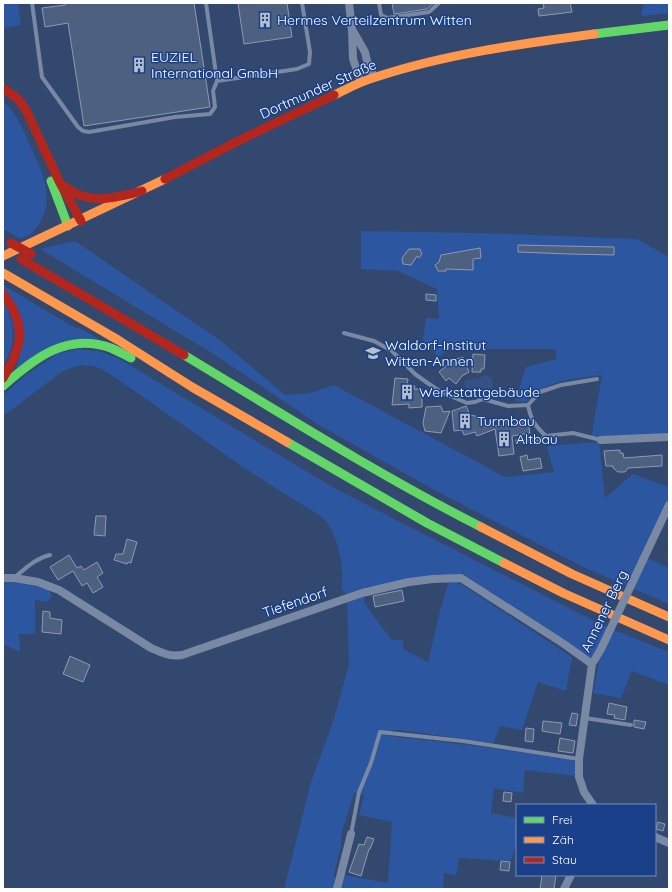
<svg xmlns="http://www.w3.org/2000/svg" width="672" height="892" font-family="Quicksand,sans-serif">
<rect width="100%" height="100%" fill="#32486f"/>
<!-- green -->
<path fill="#2c569f" d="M3,3H18L21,25L3,28Z
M644,3H669V13L641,16Z
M3,102C16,111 22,128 29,143C39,166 55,193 42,218C36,230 33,233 21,239L3,229Z
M361,231L484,233L637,239L669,257V417L667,434L601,437L593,436L592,433L602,375C572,379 548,379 526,402L515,401L526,367L556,359V349H450L438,357L423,340L426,318L439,319L437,289L398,271L361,269Z
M75,241L221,341L285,395L311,393L334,385L505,477L554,472L547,446L599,442L605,498L633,474L669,487V499L646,553L648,558L669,568V604L583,567L436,491L319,425L215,355L40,249Z
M3,285L77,329L78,327L100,340H92L14,372L20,356Z
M3,303L6,305C14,330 17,343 3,366Z
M77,349L98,351L118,358L336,489L604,626L669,652V685L632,671L621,698L593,693L599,663L458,575L366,587L364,602L378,622L392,640H403V649L428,662L439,615L449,580L461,584L572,657L566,691L538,682L522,730L500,726L493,743L399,730L379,732L390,736L477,746L572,760L576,764L575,776L525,770L523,793L494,788L491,813L517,818V842L511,861L459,858L456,875L444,873L443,889H340L344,875L388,883L392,822L359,815L364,795L354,793L341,835V846L334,874L336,884L335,889H284L311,782L333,722L349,664L347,595L341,589C345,574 339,545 332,531C329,524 324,519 318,514C243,471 175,417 102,369L94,366L80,365L63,371L3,416V395L27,374L57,354Z
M3,580L49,589L52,597L46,602L35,600V634H19L20,652L3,644Z"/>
<!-- water -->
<path fill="#355186" d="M486,375L492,379L493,387L491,390L470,391C466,388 464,385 465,380L474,379Z"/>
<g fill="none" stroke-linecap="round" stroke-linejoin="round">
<!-- stream -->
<path stroke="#355186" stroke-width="2.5" d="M3,584L6,583"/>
</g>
<!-- building -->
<path fill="#4e6080" stroke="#8d9ab2" d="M65,3H194L210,107L84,126L68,23L45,27L42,8L65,5Z
M238,3H287L292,37L244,44Z
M392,3H434L427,9L394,14Z
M543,3H570L572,12L539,16L538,9L544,8Z
M518,245L563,246L614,247V255L569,254L518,252Z
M480,248L481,258L473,259V270L446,269V271H438L435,265L439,262L441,255Z
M409,249H420L422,254L419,258L417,256L411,265L403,264L402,258Z
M426,294L436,295V301L426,300Z
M473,354L485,355L484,369H481V372H472Z
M463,357L469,372L462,376L456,384L449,378L446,381L439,372L453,360Z
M395,378L408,379L407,385L415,386L414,389H422V407L409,408V404L392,405Z
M441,406L443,412L450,411L441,433L425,431L423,423L426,407Z
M466,406L470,415L485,418V427L504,425L506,422L509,421L512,424L528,422L530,433L512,436L514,454L499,456L495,429L477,436L475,432L464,435L462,430L454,431L452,411Z
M620,450V453H623L624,458L662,455V466L628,468L625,472H618L613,468V466H606L604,451Z
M527,455L528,460L540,458L542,468L523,471L520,457Z
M96,516H106L105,536L94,535Z
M127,539L137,542L131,563L128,562L127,564L114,560L116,554H123Z
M69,555L77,568L81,566L84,570L97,562L103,573L97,577L103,587L93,593L87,583L82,586L73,571L58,580L50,567Z
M402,590L404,601L375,607L373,596Z
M43,611L50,612V618L62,620L61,634L42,632Z
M70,656L90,665L83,682L63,674Z
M609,703L627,707L625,720L614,718L615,715L607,714Z
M572,713L578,714L576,726L569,725Z
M634,720L646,722L644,729L634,727Z
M543,721L562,723L560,734L542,731Z
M526,728L534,729L533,742L525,741Z
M560,738L575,741L573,753L558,751Z
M504,792L512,793L511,802L503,801Z
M658,822L665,824L663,831L656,829Z
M367,837L374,839L370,849H369L361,876L349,872L359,844L364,845Z
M501,861L510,862L509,871L500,870Z
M542,875H556L554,889H540Z"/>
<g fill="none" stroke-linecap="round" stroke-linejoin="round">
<!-- lane -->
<path stroke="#7989a4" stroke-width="4" d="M32,3L42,77L78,127L83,131L89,132L175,117L210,114L215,107L213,91L217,81
M206,3L217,81L297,69L309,64L310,52L302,3
M379,3L381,15L387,18L429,12L439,3
M344,333L374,341L392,351L415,374L429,384L443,393L467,403L475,402L483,399L508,406L528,405C531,420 535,426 546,436L573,433L601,440
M528,405L540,392L561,385L597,379
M517,441L540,440L546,436
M15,577C26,568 36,558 50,555
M585,718L631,725
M351,834L359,792L371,763L380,732L463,741L579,759"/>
<!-- street -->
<path stroke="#7989a4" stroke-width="8" d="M349,3L352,30L353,59L361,82
M353,31L365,52L367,61L374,77
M601,440L669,437
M643,560L669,505
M3,578H14L38,582L59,590L151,648C163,653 169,657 182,655L362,593L409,582L433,579L461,578L564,644L592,664
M593,805L584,792L579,777V759L592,664L601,649
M655,837L669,843
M337,889L351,834
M564,889L571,875"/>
<!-- fast -->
<path stroke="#63d668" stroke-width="9" d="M594,34L669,25
M51,181L68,226
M184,355C282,414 379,475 481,527
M3,386C35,358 67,332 111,348C118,351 125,355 131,358
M287,442L427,523L504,563"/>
<!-- slow -->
<path stroke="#ff974d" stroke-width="9" d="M334,95C347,89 361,81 376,77C446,54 520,44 594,34
M3,256L165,179
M3,273L118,340L192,387L287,442
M481,527L572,574L669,617
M504,563L563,593L669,640"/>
<!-- jam -->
<path stroke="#b3261e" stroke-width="9" d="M3,88L18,99L26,110L60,183L81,221
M165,179L238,141L334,95
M64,186C89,206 113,198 142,191
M21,259L184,355
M3,294C27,325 23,346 3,378"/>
<!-- street-bridge -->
<path stroke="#7989a4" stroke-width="8" d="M601,649L643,560"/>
<!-- jam-bridge -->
<path stroke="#b3261e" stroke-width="9" d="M11,243L31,254"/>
</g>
<!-- icons -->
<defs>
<g id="building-bare" transform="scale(1.2)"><path d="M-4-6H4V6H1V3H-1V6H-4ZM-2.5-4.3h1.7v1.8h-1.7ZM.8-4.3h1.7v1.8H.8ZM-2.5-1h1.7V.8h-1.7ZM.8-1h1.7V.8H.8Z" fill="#b7bfcd" stroke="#194088" stroke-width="2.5" paint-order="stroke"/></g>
<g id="university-bare" transform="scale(1.2)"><path d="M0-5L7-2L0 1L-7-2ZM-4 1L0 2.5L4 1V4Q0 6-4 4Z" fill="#b7bfcd" stroke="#194088" stroke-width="2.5" paint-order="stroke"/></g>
</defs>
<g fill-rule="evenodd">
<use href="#building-bare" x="265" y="20"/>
<use href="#building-bare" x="139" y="65"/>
<use href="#university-bare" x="373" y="353"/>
<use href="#building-bare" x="407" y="392"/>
<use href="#building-bare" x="465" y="421"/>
<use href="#building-bare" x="504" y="439"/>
</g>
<g text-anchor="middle" stroke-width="3" stroke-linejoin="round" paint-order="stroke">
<!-- poi labels -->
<g font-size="14" fill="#fff" stroke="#194088" text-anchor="start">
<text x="277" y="25">Hermes Verteilzentrum Witten</text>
<text x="151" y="62">EUZIEL<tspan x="151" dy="16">International GmbH</tspan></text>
<text x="385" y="350">Waldorf-Institut<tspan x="385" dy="16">Witten-Annen</tspan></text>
<text x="419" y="397">Werkstattgebäude</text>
<text x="477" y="426">Turmbau</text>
<text x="516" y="444">Altbau</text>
</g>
<!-- street labels -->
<g font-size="14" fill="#fff" stroke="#194088">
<text transform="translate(318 89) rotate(-24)" y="5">Dortmunder Straße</text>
<text transform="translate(295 602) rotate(-19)" y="5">Tiefendorf</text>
<text transform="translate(604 611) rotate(-64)" y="5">Annener Berg</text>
</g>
</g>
<!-- border -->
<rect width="672" height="892" fill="none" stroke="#ffffff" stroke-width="8"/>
<!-- legend -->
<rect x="516" y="804" width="140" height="72" fill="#194088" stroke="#758cb8"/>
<rect x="524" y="817" width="20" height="6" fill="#63d668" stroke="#758cb8"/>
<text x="552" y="824" font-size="12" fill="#ffffff">Frei</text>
<rect x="524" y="837" width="20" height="6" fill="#ff974d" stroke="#758cb8"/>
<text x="552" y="844" font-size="12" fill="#ffffff">Zäh</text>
<rect x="524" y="857" width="20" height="6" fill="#b3261e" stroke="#758cb8"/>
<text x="552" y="864" font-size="12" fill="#ffffff">Stau</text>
</svg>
